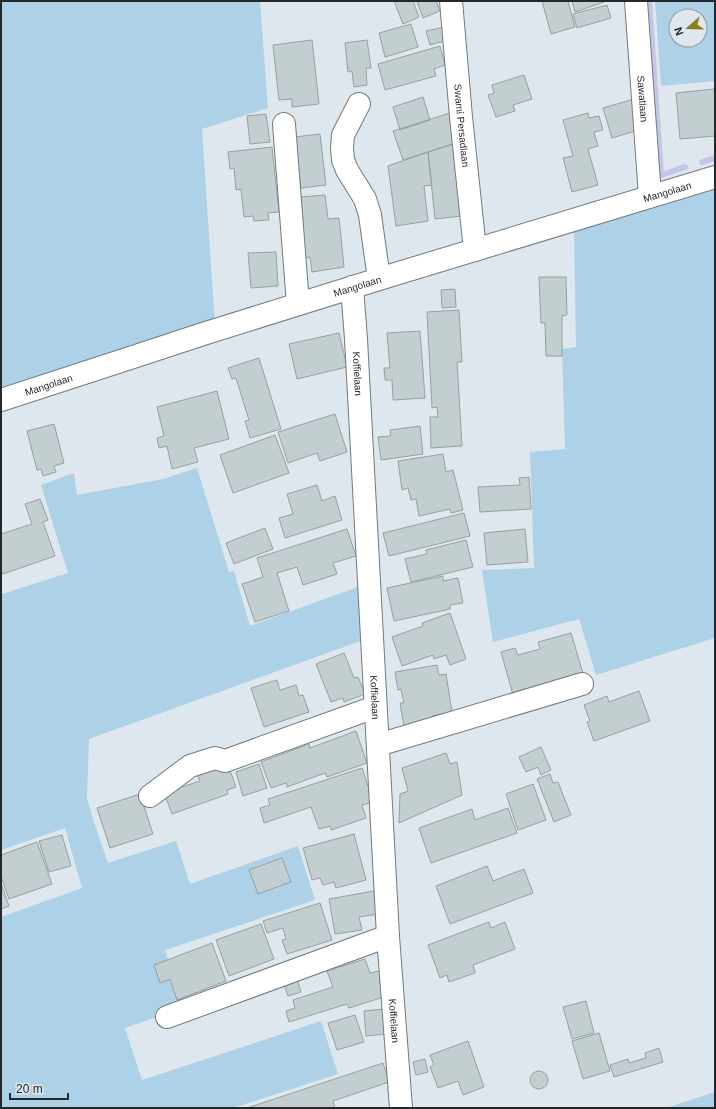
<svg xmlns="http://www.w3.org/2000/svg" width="716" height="1109" font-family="Arial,sans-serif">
<rect width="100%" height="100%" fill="#dde7ed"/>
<!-- green -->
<path fill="#add1e6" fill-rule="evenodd" d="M1,1H260L268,108L202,129L215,326L1,392Z
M655,1H715V81L661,86ZM676,16H700V40H676Z
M715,186V638L596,675L579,619L493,642L482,570L534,568L530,452L565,449L562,349L576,347L574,228Z
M197,468L229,572L234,571L250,626L358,587L363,640L89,739L87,798L93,819L108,863L176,841L190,884L298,846L315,900L165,950L183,1008L125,1028L142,1080L321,1021L338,1074L233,1108H1V917L82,888L65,828L1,850V592L2,594L68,573L41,485L74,473L77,495L163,479Z
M715,1092V1108H666Z"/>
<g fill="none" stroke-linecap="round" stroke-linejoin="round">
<!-- stream -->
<path stroke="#c6c4e9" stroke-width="6" d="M649,1L661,175L685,167
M702,162L715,158"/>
</g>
<!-- building -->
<path fill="#c2ced0" stroke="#94a0a1" d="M394,1H413L419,17L403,24Z
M417,1H436L440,11L423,18Z
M542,1H568L575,27L551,34Z
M572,1H607L575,12Z
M607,5L611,18L577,28L573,14Z
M411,24L418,47L385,57L379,33Z
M444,27L448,40L430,45L426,31Z
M312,40L319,104L292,107V99L279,100L273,45Z
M367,40L371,68H366L367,85L354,87L352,71L348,72L345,43Z
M440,46L445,65L434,69L436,76L385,90L378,64Z
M524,75L532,99L513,105L515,111L496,117L488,95L494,93L492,85Z
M715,89V136L680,139L676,93Z
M423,97L430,120L400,130L393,107Z
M634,99L642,129L612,138L603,108Z
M450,113L459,142L403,160L393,131Z
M588,113L589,118L599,116L603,130L594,132L598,146L588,149L598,185L572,192L563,158L573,156L563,120Z
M266,114L270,142L250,144L247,116Z
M320,134L326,185L301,188L295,137Z
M454,144L462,216L435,219L428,152Z
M272,147L279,212L268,213L269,220L254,221L253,216L244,217L241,189L236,190L234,168L230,169L228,152Z
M428,152L432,185L424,186L428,221L396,226L388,166Z
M325,195L328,219L339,218L344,267L312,272L310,257L299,259L293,209L302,207L300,197Z
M276,252L278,286L251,288L248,253Z
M539,277H566L567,315L562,316V356H546L545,323H541Z
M455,289L456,307L442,308L441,290Z
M459,310L462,362H457L462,446L431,448L430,417H438L437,407L432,408L427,312Z
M420,331L425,398L393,400L392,380H385L384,368H390L387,333Z
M339,333L347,367L297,379L289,344Z
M259,358L281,429L250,438L245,421L249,420L236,378L232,379L228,368Z
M217,391L229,439L194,448L198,462L172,469L167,446L159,448L157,438L164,436L157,407Z
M335,414L347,452L320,461L317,453L288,463L278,432Z
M54,424L64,463L54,466L56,472L43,476L41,469L37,470L27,431Z
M420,426L423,454L381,460L378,437L391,436L390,430Z
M275,435L289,473L233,493L220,455Z
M443,454L446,472L453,470L463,510L451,513L450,509L419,516L416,499L411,500L408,488L402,490L398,461Z
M529,477L531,509L480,512L478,487L520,485L519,478Z
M317,485L322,501L335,496L342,520L285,538L279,518L293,514L287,494Z
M40,499L48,520L43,522L55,556L3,574L1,570V534L32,524L25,504Z
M464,513L470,536L389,556L383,533Z
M265,528L273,549L234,564L226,543Z
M347,529L356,556L333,563L337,574L303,585L297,567L277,573L289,611L255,622L242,584L263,577L257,558Z
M525,529L528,562L487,565L484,533Z
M466,540L473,567L411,582L405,559L427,554L426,550Z
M443,576V581L458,578L463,603L450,605V609L394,621L387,588Z
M450,613L466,659L450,665L446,655L434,659L433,655L402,666L392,637L423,626L422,623Z
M571,633L584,677L515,702L501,652L515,648L518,655L540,649L538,642Z
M344,653L354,678L358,677L365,694L344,702L343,698L331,702L316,664Z
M437,665L439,675L446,674L452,712L432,716L433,721L404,726L400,703H404L401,689L398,690L395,672Z
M277,680L280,690L296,685L299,696L303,695L309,712L264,727L251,688Z
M639,691L650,721L594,741L587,722L590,721L584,705L607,696L609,702Z
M356,731L367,763L327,777L325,773L287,787L286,783L271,788L261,762L309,744L310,748Z
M541,747L551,770L541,775L538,767L526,772L519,757Z
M446,753L450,764L457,762L462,795L399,823L400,794L408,791L402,768Z
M259,764L267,788L243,796L236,772Z
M228,765L236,787L227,790L228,794L172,814L164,793L200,781L195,769Z
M362,768L373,802L362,805L366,818L331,830L330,826L319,829L311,807L264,823L260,808L270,805L268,799Z
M550,774L553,783L558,782L571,815L554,822L537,779Z
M533,784L546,820L518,830L506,794Z
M140,794L153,834L110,848L97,808Z
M508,808L517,833L431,863L419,828L472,809L475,820Z
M354,834L366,880L336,888L334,882L323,885L320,878L312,880L303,848Z
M62,835L71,866L49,872L39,841Z
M37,842L52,884L9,899L1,876V855Z
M282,858L291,882L258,894L249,870Z
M487,866L493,881L524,869L533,893L450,924L436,886Z
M1,883L9,906L1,909Z
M374,891L378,914L359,917L362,930L335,934L329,899Z
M320,903L332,940L287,954L282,940L286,939L283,928L267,933L263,921Z
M489,922L491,928L505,922L515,949L473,965L475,973L449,982L447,975L440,978L428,945Z
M261,924L274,959L229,976L216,940Z
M212,943L226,981L177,1000L170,979L160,983L154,965Z
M365,959L370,973L379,971L387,996L349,1008L347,1004L289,1022L286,1011L295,1008L293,1000L333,987L327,971Z
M297,979L301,992L288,996L284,984Z
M586,1001L594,1033L572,1039L563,1007Z
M384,1009L386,1034L366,1036L364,1011Z
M355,1015L364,1042L337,1050L328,1023Z
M599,1033L610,1071L583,1079L572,1041Z
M468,1041L484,1087L463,1095L458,1081L438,1088L430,1067L434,1065L430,1055Z
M659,1048L663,1062L614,1077L610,1065L628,1059L629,1063L646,1058L645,1053Z
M425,1059L428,1072L416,1075L413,1062Z
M383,1063L389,1082L333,1101L335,1108H247Z
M530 1080a9 9 0 1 1 18 0a9 9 0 1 1-18 0Z"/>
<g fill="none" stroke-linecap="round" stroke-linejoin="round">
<!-- minor casing -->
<g stroke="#717a7f" stroke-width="24">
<g id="minor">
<path id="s1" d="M451,1L461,117L475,250"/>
<path id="s2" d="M636,1L650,196"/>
<path d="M359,104L343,135L342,148L343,160L347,170L365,199L370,215L379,279"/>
<path d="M284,124L298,304"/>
<path id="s3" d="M352,287L356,339L388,936L401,1108"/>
<path id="s4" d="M1,400L127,359L203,334L379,279L715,177"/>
<path d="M378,745L582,684"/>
<path d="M150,796L190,766L215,758L225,761L375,707"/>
<path d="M167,1017L388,936"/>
</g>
</g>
<!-- minor -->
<use href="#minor" stroke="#fff" stroke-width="22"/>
</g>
<g text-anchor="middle" stroke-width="3" stroke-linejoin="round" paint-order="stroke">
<!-- street labels -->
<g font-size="10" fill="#24282a" stroke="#dde7ed">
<text dy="4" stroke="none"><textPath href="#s2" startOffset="98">Sawatlaan</textPath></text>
<text dy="4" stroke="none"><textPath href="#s1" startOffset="125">Swami Persadlaan</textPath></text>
<text dy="4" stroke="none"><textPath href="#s4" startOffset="698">Mangolaan</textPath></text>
<text dy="4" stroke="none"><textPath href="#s4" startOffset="374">Mangolaan</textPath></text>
<text dy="4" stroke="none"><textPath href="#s3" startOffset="87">Koffielaan</textPath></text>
<text dy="4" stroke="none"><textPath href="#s4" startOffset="50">Mangolaan</textPath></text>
<text dy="4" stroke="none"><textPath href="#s3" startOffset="411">Koffielaan</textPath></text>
<text dy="4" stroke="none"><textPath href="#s3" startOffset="735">Koffielaan</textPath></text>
</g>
</g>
<!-- border -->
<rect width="716" height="1109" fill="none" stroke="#24282a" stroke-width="4"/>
<!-- north arrow -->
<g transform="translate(688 28) rotate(250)"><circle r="19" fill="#dde7ed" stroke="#939b9f"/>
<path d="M0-3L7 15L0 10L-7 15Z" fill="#8d7c22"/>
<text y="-6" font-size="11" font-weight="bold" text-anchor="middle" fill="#24282a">N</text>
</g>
<!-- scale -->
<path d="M10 1093v6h58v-6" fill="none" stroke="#24282a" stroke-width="2"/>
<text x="16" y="1093" font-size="12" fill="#24282a" stroke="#dde7ed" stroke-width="3" paint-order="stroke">20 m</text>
</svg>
